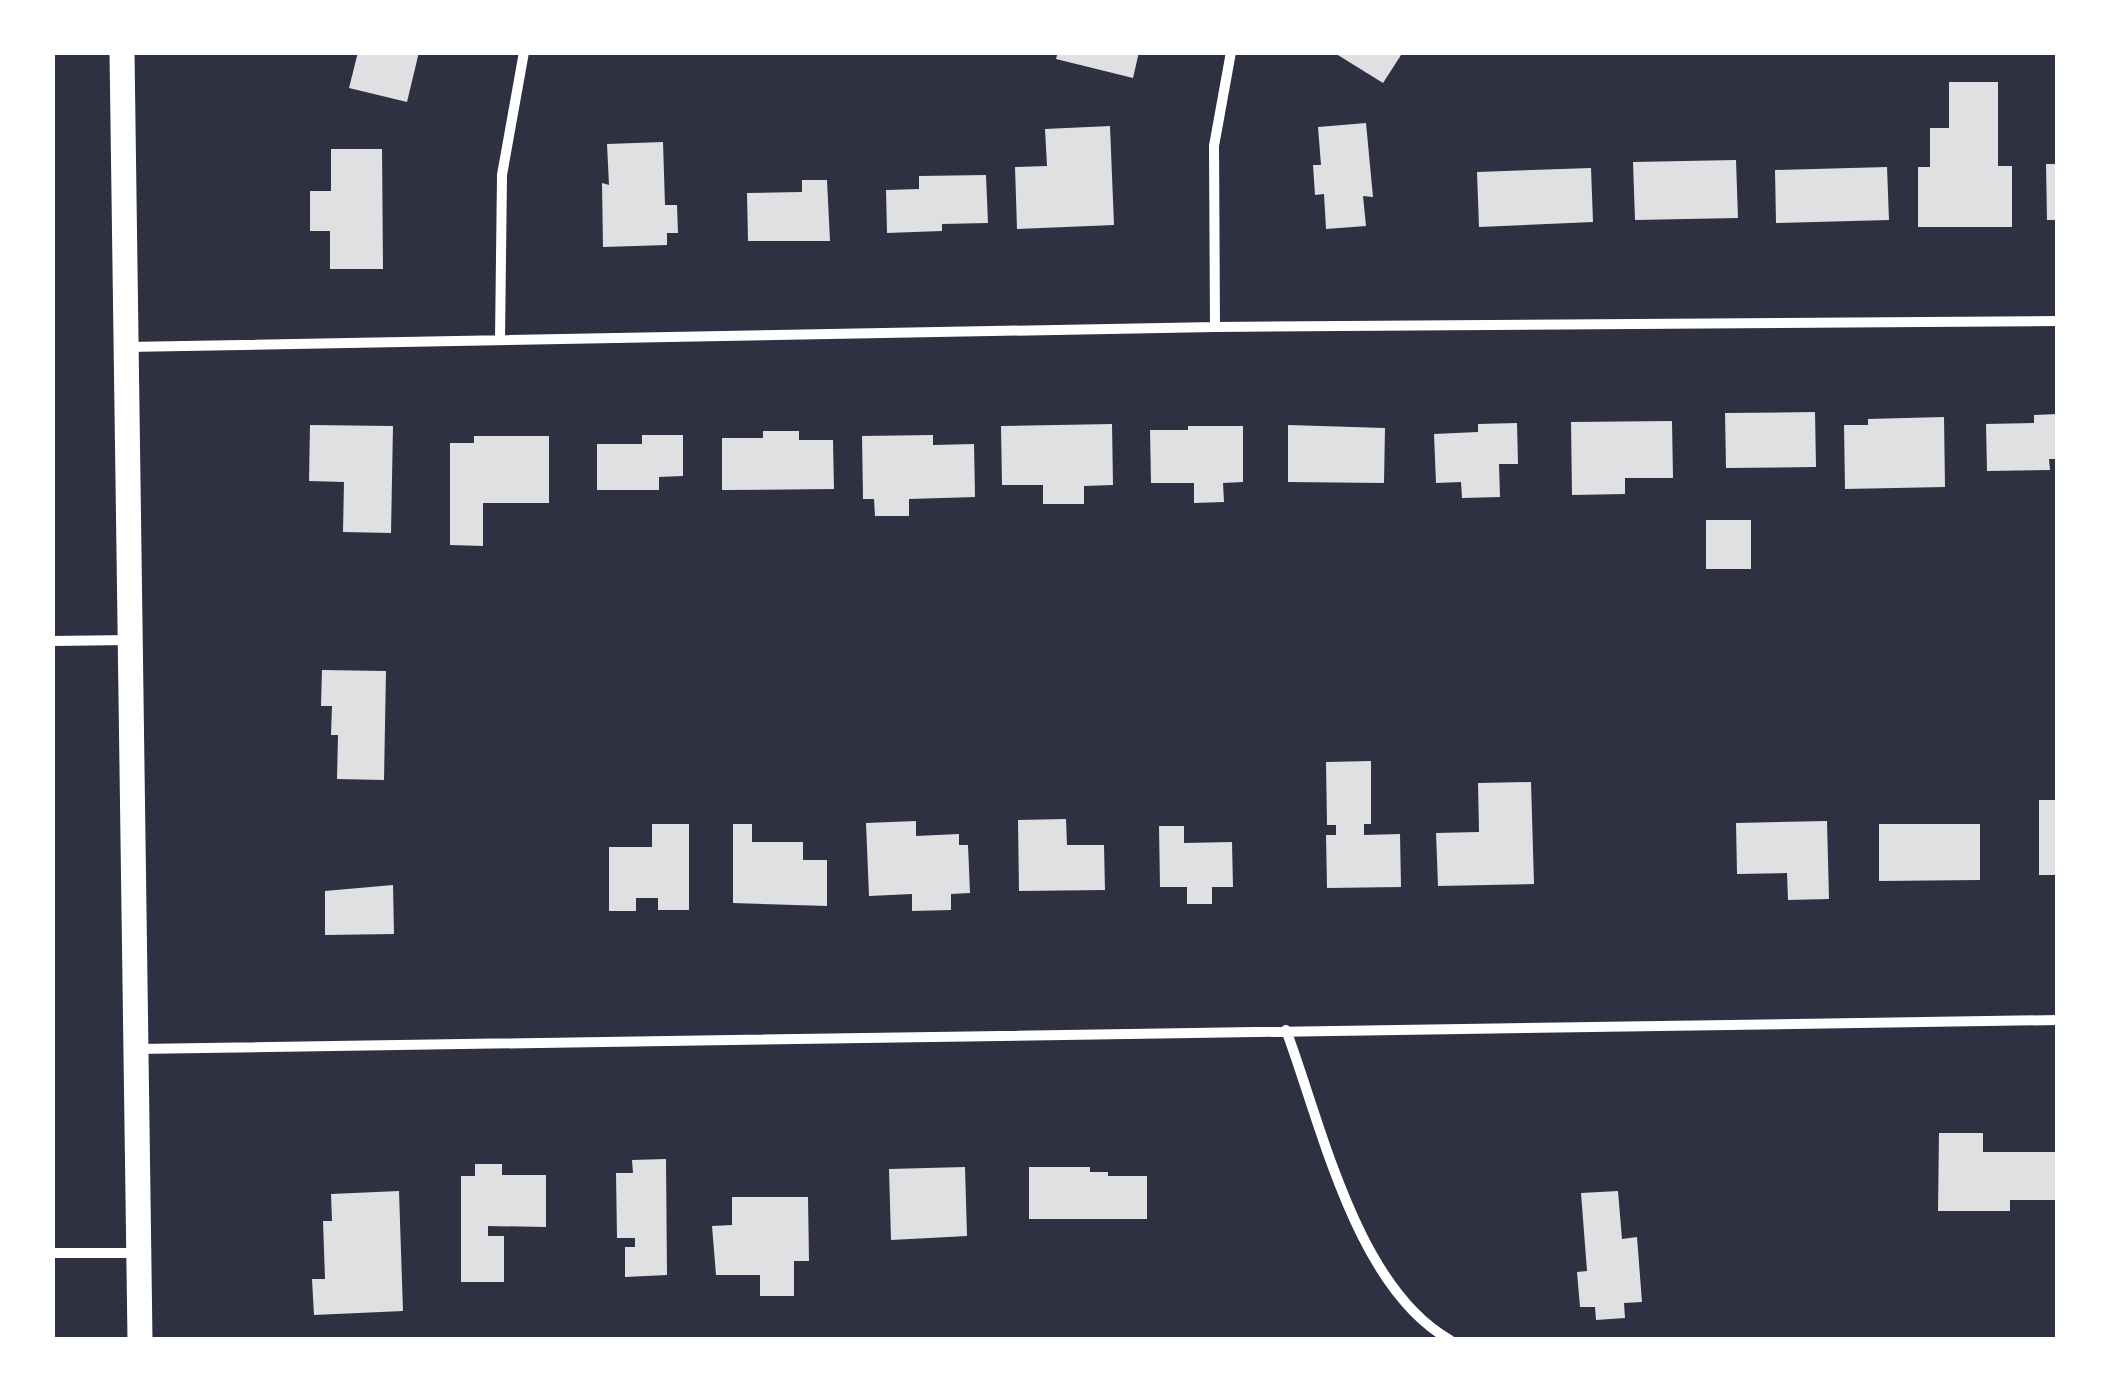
<svg xmlns="http://www.w3.org/2000/svg" width="2110" height="1392" font-family="'Open Sans',sans-serif">
<rect width="100%" height="100%" fill="#2d3142"/>
<!-- building -->
<path fill="#e0e0e3" d="M358,52H419L407,102L349,88Z
M1058,52H1139L1133,78L1056,59Z
M1333,52H1403L1383,83Z
M1949,82H1998V166H2012V227H1918V167H1930V128H1949Z
M1366,123L1373,197L1363,196L1366,226L1326,229L1324,194L1315,195L1313,165H1321L1318,127Z
M1110,126L1114,225L1017,229L1015,167L1047,166L1045,129Z
M663,142L665,205H677L678,233H667V245L603,247L602,183L609,185L607,144Z
M331,149H382L383,269H330V231H310V191H331Z
M1736,160L1738,218L1635,220L1633,162Z
M2046,164H2058V220H2047Z
M1887,167L1889,220L1776,223L1775,170Z
M1591,168L1593,222L1479,227L1477,172Z
M986,175L988,223L942,224V231L887,233L886,190L919,189V176Z
M802,180H827L830,241H748L747,193L802,192Z
M1815,412L1816,467L1726,468L1725,413Z
M2058,414V459H2049L2050,470L1987,471L1986,424L2034,423V415Z
M1944,417L1945,487L1845,489L1844,425H1868V419Z
M1672,421L1673,478H1625V494L1572,495L1571,422Z
M1517,423L1518,464H1499L1500,497L1462,498L1461,482L1436,483L1434,434L1478,432V424Z
M1112,424L1113,485L1084,486V504H1043V485H1002L1001,426Z
M310,425L393,426L391,533L343,532L344,482L309,481Z
M1288,425L1385,428L1384,483L1288,482Z
M1188,426H1243V482L1223,483L1224,502L1194,503V483H1151L1150,430H1188Z
M763,431H799V440H833L834,489L722,490V438H763Z
M642,435H683V476L659,477V490H597V444H642Z
M933,435V445L974,444L975,497L909,499V516H875L874,499H863L862,436Z
M474,436H549V503H483V546L450,545V443H474Z
M1706,520H1751V569H1706Z
M322,670L386,671L384,780L337,779L338,735H331L332,706H321Z
M1371,761V824H1364V835L1400,834L1401,887L1327,888L1326,835H1336V825H1327L1326,762Z
M1531,782L1534,884L1438,886L1436,833L1479,832L1478,783Z
M2039,800H2058V875H2039Z
M1066,819L1067,845H1104L1105,890L1019,891L1018,820Z
M916,821V836L959,834V845H968L970,893L951,894V910L912,911V894L869,896L866,823Z
M1827,821L1829,899L1788,900L1787,873L1737,874L1736,823Z
M652,824H689V910H658V898H636V911H609V847H652Z
M733,824H752V842H803V860H827V906L733,903Z
M1879,824H1980V880L1879,881Z
M1159,826H1184V843L1232,842L1233,887H1212V904H1187V887H1160Z
M393,885L394,934L325,935V891Z
M1939,1133H1983V1152H2058V1200H2010V1211H1938Z
M666,1159L667,1275L625,1277V1247H635V1238H617L616,1173H633L632,1160Z
M475,1164H502V1175H546V1227L488,1226V1236H504V1282H461V1176H475Z
M965,1167L967,1236L891,1240L889,1169Z
M1029,1167H1090V1172H1108V1176H1147V1219H1029Z
M399,1191L403,1311L314,1315L312,1279H325L323,1221H332L331,1194Z
M1618,1191L1622,1239L1637,1237L1642,1302L1624,1303L1625,1318L1596,1320L1595,1307H1580L1577,1272L1587,1271L1581,1193Z
M732,1197H808L809,1261H794V1296H760V1275H716L712,1226L732,1225Z"/>
<g fill="none" stroke-linecap="round" stroke-linejoin="round">
<!-- minor -->
<path stroke="#fff" stroke-width="10" d="M1215,327L1214,146L1231,52
M500,340L502,175L524,52
M127,347L1215,327L2058,321
M52,641L131,640
M1286,1030C1322,1126 1356,1287 1450,1340
M137,1049L2058,1020
M52,1253H136"/>
<!-- primary -->
<path stroke="#fff" stroke-width="25" d="M122,52L140,1340"/>
</g>
<!-- border -->
<rect width="2110" height="1392" fill="none" stroke="#ffffff" stroke-width="110"/>
</svg>
